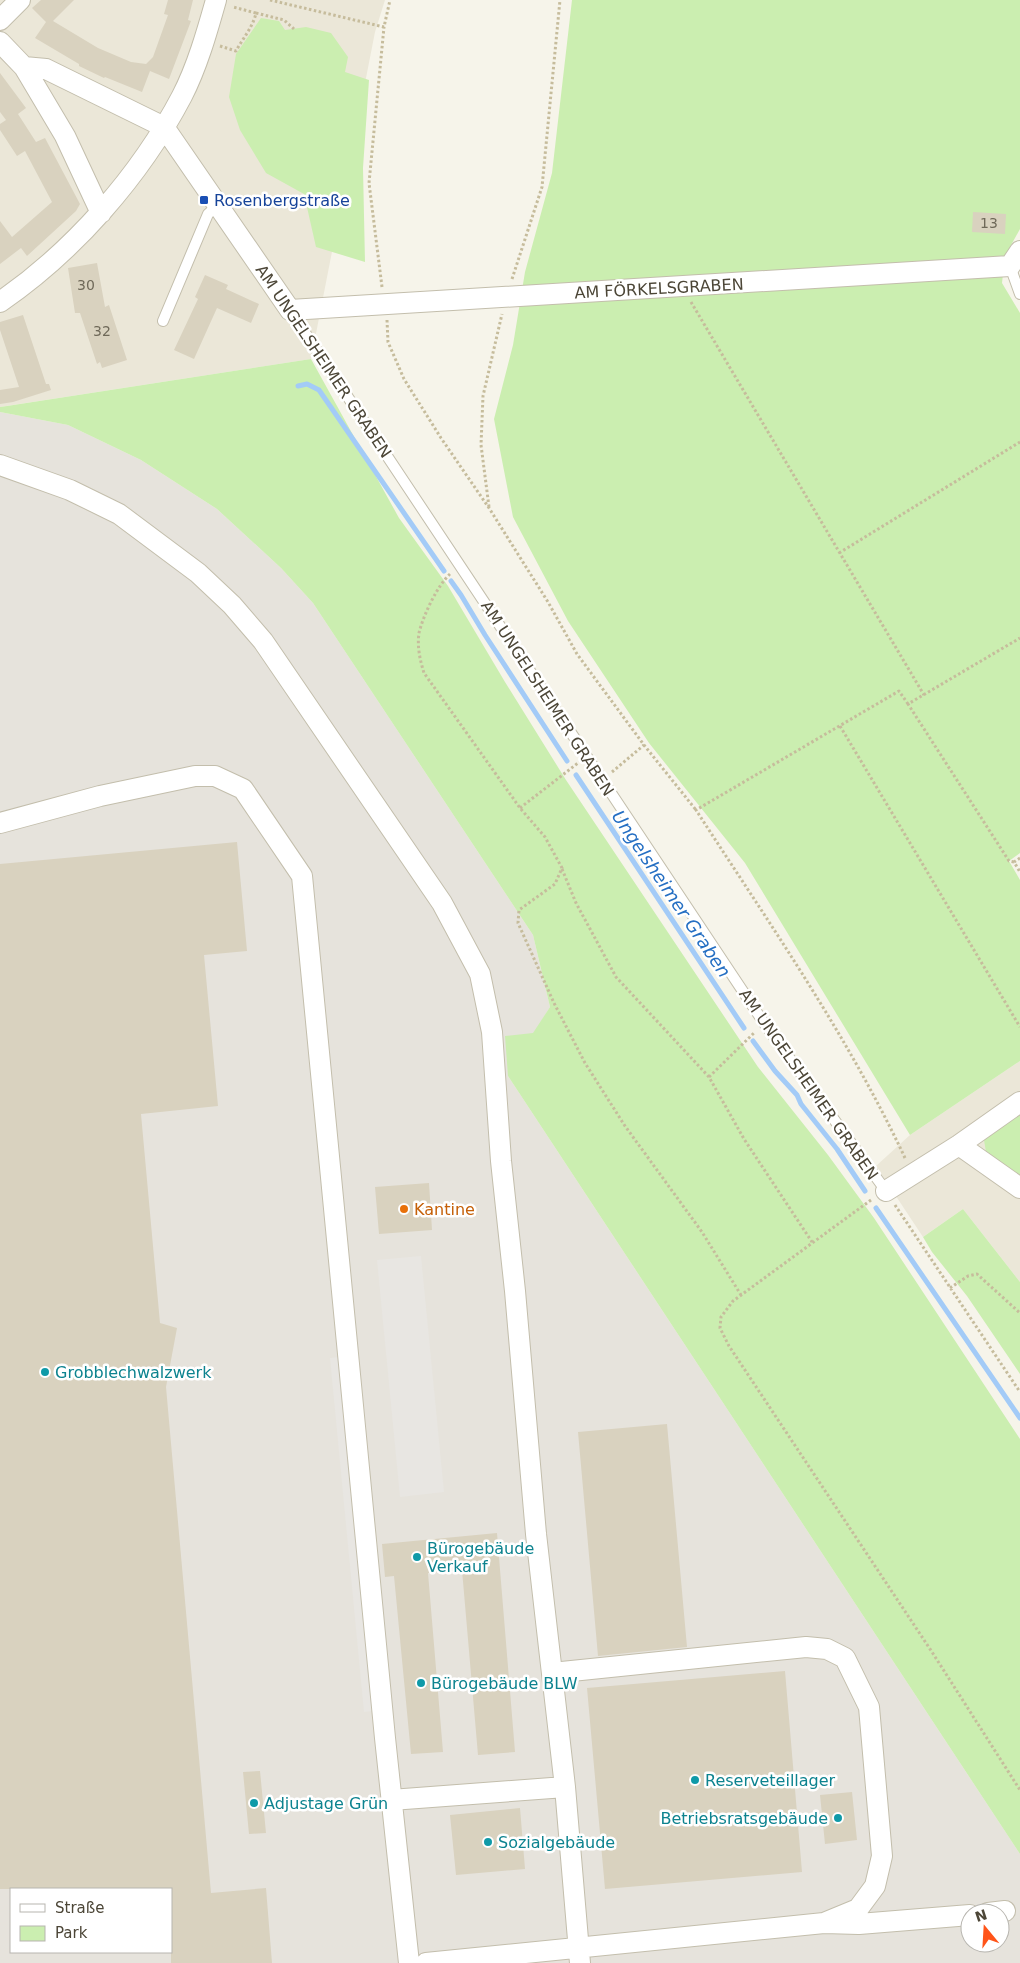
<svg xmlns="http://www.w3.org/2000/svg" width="1020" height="1963" font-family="'DejaVu Sans',sans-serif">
<rect width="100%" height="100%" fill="#f6f4ea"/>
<!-- residential -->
<path fill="#ebe7d8" d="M0,0H385L375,32L311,359L0,407Z
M1020,1061V1282L963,1209L923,1237L876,1166L910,1135Z"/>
<!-- industrial -->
<path fill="#e6e3dc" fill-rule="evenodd" d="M0,412L68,425L141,460L217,509L281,568L313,603L533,935L550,1007L508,1076L1020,1854V1963H0ZM11,1889H171V1952H11ZM970,1913H1000V1943H970Z"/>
<!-- green -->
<path fill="#cbeeb0" d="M572,0H1020V229L1005,256L1002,283L1020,313V853L1009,861L1020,880V1061L910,1135L745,863L649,743L568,621L513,517L494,419L513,345L525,272L552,173Z
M261,18L279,21L285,30L306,27L331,33L348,57L345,72L369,80L363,168L365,262L316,247L304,194L266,173L240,130L229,97L236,54Z
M311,359L399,518L448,586L505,682L566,780L758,1067L828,1155L874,1218L1020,1439V1854L508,1076L505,1036L533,1033L550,1007L533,935L313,603L281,568L217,509L141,460L68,425L0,412V407L7,406Z
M1020,1109V1181L987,1158L984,1140L995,1125Z
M963,1209L1020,1282V1374L967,1296L932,1252L923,1237Z"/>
<!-- parking -->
<path fill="#e8e6e2" d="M421,1256L444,1492L400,1497L377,1260Z
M348,1356L382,1710L364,1712L330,1358Z"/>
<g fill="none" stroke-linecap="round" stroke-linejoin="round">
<!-- stream -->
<path stroke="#a3cbf7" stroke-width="5" d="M298,386L307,384L319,390L444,571
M451,581L461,595L485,635L567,761
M576,775L744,1028
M753,1041L775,1071L797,1095L801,1104L837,1149L865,1191
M876,1208L1020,1418"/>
</g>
<!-- building -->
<path fill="#d9d2bf" d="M41,0H74L53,21L98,48L131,62L146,64L153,57L168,15L164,14L168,0H193L188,20L191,21L169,79L150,71L142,92L105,77L104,78L79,66V64L35,38L46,22L32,8Z
M0,73L26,108L18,114L36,142L45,138L80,204L76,211L27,256L21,248L0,264V221L12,237L52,202L25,151L17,156L0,130V124L6,120L0,112Z
M973,212L1006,214L1005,234L972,232Z
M97,263L105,307L109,305L127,360L102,368L100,362L97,364L80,313H75L68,268Z
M205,275L228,285L226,289L259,304L251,323L217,308L194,359L174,350L198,299L195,297Z
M23,315L46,384H49L51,390L13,402L0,404V390L19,387L0,330V322Z
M237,842L247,951L204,955L218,1106L141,1114L160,1323L177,1328L166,1387L211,1893L266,1888L272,1963H171V1889H0V864Z
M429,1183L432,1230L379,1234L375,1187Z
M667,1424L687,1647L598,1656L578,1432Z
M497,1533L515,1752L478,1755L462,1570L428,1573L443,1752L411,1754L394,1576L385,1577L382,1544Z
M785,1671L802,1872L605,1889L587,1688Z
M260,1771L266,1833L249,1834L243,1772Z
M852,1792L857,1840L825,1844L820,1795Z
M520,1808L525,1869L456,1875L450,1815Z"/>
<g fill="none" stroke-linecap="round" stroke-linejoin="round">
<!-- service casing -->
<g stroke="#c3beac" stroke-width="12">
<path id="service" d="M1010,266L1020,294
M290,310L764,1023L886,1191
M163,321L208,214L218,205"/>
</g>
<!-- minor casing -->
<g stroke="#c3beac" stroke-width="22">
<path id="minor" d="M0,20L20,0
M0,42L24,67L46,69L164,127L290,310L1010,266L1020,251
M24,67L65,136L101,213
M0,302C74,251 140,176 182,96C197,67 207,32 216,0
M0,465L70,490L119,514L198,573L232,605L263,641L442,903L480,974L492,1032L501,1161L515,1291L536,1534L565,1787L580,1963
M0,823L100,796L195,776H215L243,789L302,876L385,1738L409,1963
M959,1145L1020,1188
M886,1191L959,1145L1020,1102
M552,1673L806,1647L827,1649L845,1658L869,1707L882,1856L875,1886L858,1909L824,1923
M391,1800L565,1787
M988,1913L1005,1911
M426,1963L824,1923L859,1924L970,1915"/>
</g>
<!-- path -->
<path stroke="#c6bc9c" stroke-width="3" stroke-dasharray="2.5 2.5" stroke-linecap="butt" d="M270,0L384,27L390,0
M256,13L284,20L294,29
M220,46L236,51C243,38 253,27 256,13L233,7
M512,279L542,187L560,0
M382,287L369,183L384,27
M691,302L924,695
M387,320L388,342L404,379L441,438L489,508L548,602L577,654L644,745L696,810
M489,507L481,445L483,396L502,314
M839,553L1020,442
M450,574C437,586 423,616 419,633C417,647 420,660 424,673L520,808L545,837L562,868L555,884L519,910L518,923L554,1003L585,1063L625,1126L702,1232L741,1295
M840,726L1020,1027
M612,772L644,745
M520,808L578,763
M1020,858L1014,862L1020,872
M1014,862L1009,861L908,704L1020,638
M562,869L576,903L616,977L709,1077L744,1139L812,1242
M709,1077L755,1032
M905,1158C848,1036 769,923 696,810L899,691L908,704
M871,1200L733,1301L721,1317L720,1328L729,1346L932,1652L1020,1790
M895,1205L1020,1392
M950,1288L968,1276L977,1274L1020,1313"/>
<!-- service -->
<use href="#service" stroke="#fff" stroke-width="10"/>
<!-- minor -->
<use href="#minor" stroke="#fff" stroke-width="20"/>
</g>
<!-- markers -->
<rect fill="#1a4fb4" stroke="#fff" stroke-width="2" x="199" y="195" width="10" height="10" rx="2.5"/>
<circle fill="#e8710a" stroke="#fff" stroke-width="2" cx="404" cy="1209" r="5"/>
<g fill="#0f9aa8" stroke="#fff" stroke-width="2">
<circle cx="45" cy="1372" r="5"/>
<circle cx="417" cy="1557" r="5"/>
<circle cx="421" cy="1683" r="5"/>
<circle cx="695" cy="1780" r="5"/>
<circle cx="254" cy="1803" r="5"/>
<circle cx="838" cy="1818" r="5"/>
<circle cx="488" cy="1842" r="5"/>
</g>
<g text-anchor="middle" stroke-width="5" stroke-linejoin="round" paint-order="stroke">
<!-- number labels -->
<g font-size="14" fill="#6f6959">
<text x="989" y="228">13</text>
<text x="86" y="290">30</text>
<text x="102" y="336">32</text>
</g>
<!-- transit labels -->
<g font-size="16" fill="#164399" stroke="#fff" text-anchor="start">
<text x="214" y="206">Rosenbergstraße</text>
</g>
<!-- street labels -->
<g font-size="16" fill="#4c4637" stroke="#fff">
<text transform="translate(659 288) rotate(-3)" y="6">AM FÖRKELSGRABEN</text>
<text transform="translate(324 361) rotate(56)" y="6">AM UNGELSHEIMER GRABEN</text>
<text transform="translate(548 698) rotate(57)" y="6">AM UNGELSHEIMER GRABEN</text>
<text transform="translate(809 1084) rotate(55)" y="6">AM UNGELSHEIMER GRABEN</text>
</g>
<!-- food labels -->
<g font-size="16" fill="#c56008" stroke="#fff" text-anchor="start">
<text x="414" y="1215">Kantine</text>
</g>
<!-- culture labels -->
<g font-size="16" fill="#0d838f" stroke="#fff" text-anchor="start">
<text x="55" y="1378">Grobblechwalzwerk</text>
<text x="427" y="1554">Bürogebäude<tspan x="427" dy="18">Verkauf</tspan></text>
<text x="431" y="1689">Bürogebäude BLW</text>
<text x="705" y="1786">Reserveteillager</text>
<text x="264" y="1809">Adjustage Grün</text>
<text x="828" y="1824" text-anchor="end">Betriebsratsgebäude</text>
<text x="498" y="1848">Sozialgebäude</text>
</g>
<!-- water labels -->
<g font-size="18" font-style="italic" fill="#256fc3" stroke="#fff">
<text transform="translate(671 894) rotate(56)" y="6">Ungelsheimer Graben</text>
</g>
</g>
<!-- legend -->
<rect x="10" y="1888" width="162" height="65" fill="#ffffff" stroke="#b7b5af"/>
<rect x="20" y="1904" width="25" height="8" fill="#ffffff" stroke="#b7b5af"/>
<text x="55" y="1913" font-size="15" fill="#4c4637">Straße</text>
<rect x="20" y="1926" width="25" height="15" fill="#cbeeb0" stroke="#b7b5af"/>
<text x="55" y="1938" font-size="15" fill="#4c4637">Park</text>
<!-- north arrow -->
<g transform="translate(985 1928) rotate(342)"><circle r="24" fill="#ffffff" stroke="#b7b5af"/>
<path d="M0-4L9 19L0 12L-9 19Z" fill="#ff5419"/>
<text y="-8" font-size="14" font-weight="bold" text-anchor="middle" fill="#4c4637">N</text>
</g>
</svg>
